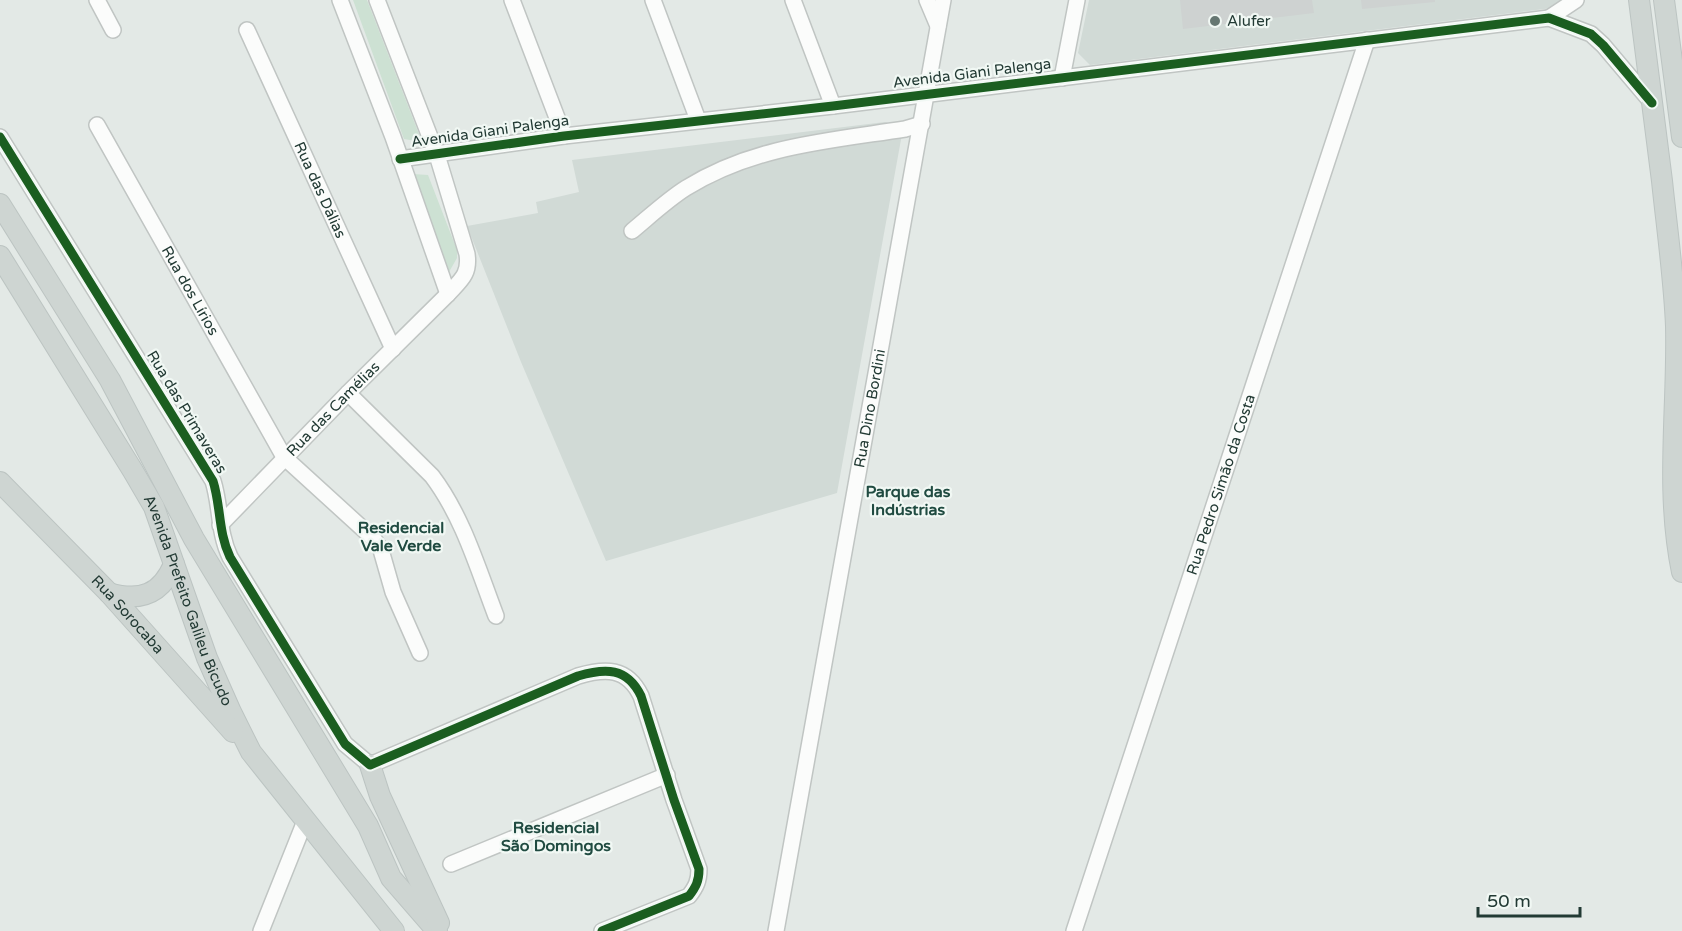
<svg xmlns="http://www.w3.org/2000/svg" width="1682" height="931" font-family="'Varela Round',sans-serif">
<rect width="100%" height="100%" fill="#e3e9e6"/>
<!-- built -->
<path fill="#d1dad6" d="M1089,0H1562L1552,8L1090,65L1078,53Z
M885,122L897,126L902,134L837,493L606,561L521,362L467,226L538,213L536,202L579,192L572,160Z"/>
<!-- green -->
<path fill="#cde1d3" d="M353,0H367L422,142L404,139Z
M413,174L428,175L457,250V258L449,272Z"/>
<!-- building -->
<path fill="#ced2d1" d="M1180,0H1312L1314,13L1183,29Z
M1361,0H1435V2L1362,9Z"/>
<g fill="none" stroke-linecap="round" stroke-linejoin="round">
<!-- minor casing -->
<g stroke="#c0c5c3" stroke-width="18">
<g id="minor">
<path d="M97,0L113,30"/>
<path d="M340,0L393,137L448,294"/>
<path d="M512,0L564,136"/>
<path d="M653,0L698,120"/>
<path d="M793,0L833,106"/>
<path d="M927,0L938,26"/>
<path d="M1549,18L1576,0"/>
<path id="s1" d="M247,30L393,349"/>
<path d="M1062,78L1077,0"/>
<path id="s2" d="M97,125L284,457L374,539L381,550L393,592L420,653"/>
<path d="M0,137L213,481C221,506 218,532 230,557L345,744L370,765L578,676C605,668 627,667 641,696L674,800L699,869C699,881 696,887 689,896L602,931"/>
<path d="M400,159L564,136L833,106L1549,18L1591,34L1603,45L1652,103"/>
<path d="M632,231C649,217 667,200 686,188C754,146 827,141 905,129L922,124"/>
<path d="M348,393L432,476C463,517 478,569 496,616"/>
<path id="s3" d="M220,525L348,393L448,294C461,280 470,274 467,254L437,155L377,0"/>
<path d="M451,864L667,775"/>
<path d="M261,931L305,821"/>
<path id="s4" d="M776,931L943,0"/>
<path id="s5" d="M1074,931L1367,40"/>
</g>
</g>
<!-- major casing -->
<g stroke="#bcc4c2" stroke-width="22">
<g id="major">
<path d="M1639,0C1647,60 1654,121 1662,181C1667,229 1674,278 1676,326C1678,408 1665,490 1682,572"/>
<path d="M1664,0L1682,137"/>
<path d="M0,204L110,380L194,539L368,826L391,878L437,931"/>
<path id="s6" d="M0,256L133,471L154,507L207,658L231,712L251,752L394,931"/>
<path id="s7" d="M0,482L109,593L233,732"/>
<path d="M109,593C140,602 161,595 174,564"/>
<path d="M370,765L380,796L439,923"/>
</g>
</g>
<!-- minor -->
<use href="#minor" stroke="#fbfcfb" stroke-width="15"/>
<!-- major -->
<use href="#major" stroke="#ced5d2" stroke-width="20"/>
<!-- cycleway casing -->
<g stroke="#f1f8f4" stroke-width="13">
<path id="cycleway" d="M0,137L213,481C221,506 218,532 230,557L345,744L370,765L578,676C605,668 627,667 641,696L674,800L699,869C699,881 696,887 689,896L602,931
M400,159L564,136L833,106L1549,18L1591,34L1603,45L1652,103"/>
</g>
<!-- cycleway -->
<use href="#cycleway" stroke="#1b5e20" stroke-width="9"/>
</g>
<!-- markers -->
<circle fill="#667772" stroke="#f1f8f4" stroke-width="2" cx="1215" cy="21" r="6"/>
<g text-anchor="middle" stroke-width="4.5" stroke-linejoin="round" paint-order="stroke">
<!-- poi labels -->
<g font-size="15" fill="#223a34" stroke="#f1f8f4" text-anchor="start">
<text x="1227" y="26">Alufer</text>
</g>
<!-- street labels -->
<g font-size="15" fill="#223a34" stroke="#f1f8f4">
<text transform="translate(972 73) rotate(-7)" y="5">Avenida Giani Palenga</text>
<text transform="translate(490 131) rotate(-8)" y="5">Avenida Giani Palenga</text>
<text dy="5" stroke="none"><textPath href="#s1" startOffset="176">Rua das Dálias</textPath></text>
<text dy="5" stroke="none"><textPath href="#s2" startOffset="190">Rua dos Lírios</textPath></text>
<text dy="5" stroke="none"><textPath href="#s3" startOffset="162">Rua das Camélias</textPath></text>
<text dy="5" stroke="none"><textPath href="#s4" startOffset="531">Rua Dino Bordini</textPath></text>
<text transform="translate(187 412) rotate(59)" y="5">Rua das Primaveras</text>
<text dy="5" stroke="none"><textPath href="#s5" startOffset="470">Rua Pedro Simão da Costa</textPath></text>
<text dy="5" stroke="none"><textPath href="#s6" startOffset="394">Avenida Prefeito Galileu Bicudo</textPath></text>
<text dy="5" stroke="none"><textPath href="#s7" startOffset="184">Rua Sorocaba</textPath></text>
</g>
<!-- neighbourhood labels -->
<g font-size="16" font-weight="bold" fill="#204b41" stroke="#f1f8f4">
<text x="908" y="497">Parque das<tspan x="908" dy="18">Indústrias</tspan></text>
<text x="401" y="533">Residencial<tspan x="401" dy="18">Vale Verde</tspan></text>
<text x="556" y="833">Residencial<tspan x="556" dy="18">São Domingos</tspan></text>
</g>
</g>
<!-- scale -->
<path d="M1478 907v9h102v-9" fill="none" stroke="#223a34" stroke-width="3"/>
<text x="1487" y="907" font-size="18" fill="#223a34" stroke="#f1f8f4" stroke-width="4.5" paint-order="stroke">50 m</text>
</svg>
